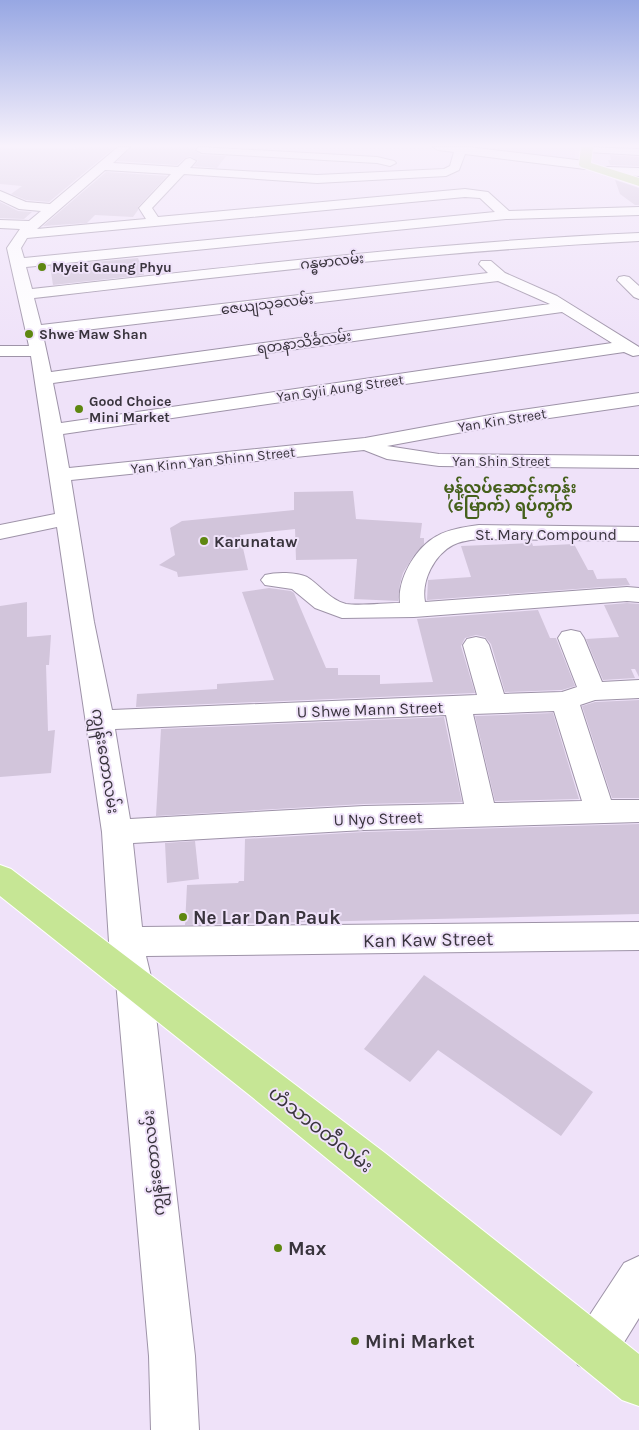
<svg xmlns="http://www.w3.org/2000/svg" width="639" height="1430" font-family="Karla,'Noto Sans Myanmar',sans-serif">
<rect width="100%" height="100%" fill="#efe2f9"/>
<!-- built -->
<path fill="#e8d7f5" d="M499,147H575V160L498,152Z"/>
<!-- building -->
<path fill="#d2c5db" d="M0,147L75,149V147H115L49,202L26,200L11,194L22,186L0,184Z
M132,147H196L194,150L201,155L226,156L217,168L194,166L198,161L190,156L185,158L177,165L117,161Z
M610,155L639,157V166L610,165L608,160H611Z
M106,172L167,176L138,207V210L133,217L95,215L87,223L43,226Z
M615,180L639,188V205H635L620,194Z
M0,202L18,211L32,212L24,219L0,218Z
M138,258L144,275L53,285L50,266Z
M353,491L356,519L422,523L420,538H424V544L414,555L403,573L400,584L398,601L354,599L357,559L296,560L295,529L240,535L248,570L178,577L177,572L159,565L175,555L170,528L182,521L294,510V492Z
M532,543L533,546L574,544L588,570H593L597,579L626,578L630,585L427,600L428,580L471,577L461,546Z
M269,588L291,591L294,593L326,668H338V675H380V684L433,682L417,619L538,610L550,638H556L575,686L562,690L505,692L491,644L485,637L476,635L465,638L461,646L475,693L136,707L137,694L217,689V684L274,680L242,592Z
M27,602V637L51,635L49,665H46L48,731L55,730L51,773L0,777V606Z
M627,603L639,604V677L635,669H631L635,678L603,680L586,639L619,637L604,605Z
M639,700V798H612L582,706L595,702Z
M553,713L579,799L495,801L475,716Z
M444,717L462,802L364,804L156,816L161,729Z
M639,824V914L185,925L187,885L238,883L239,881H244L245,839L364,832Z
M195,841L199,879L167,883L165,843Z
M424,975L593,1092L561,1136L438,1050L410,1082L364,1049Z"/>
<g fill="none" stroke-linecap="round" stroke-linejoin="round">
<!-- minor casing -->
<g stroke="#9e93a8" stroke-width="2">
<path id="minor" d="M118,147H130L113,163L178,167L186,159L190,158L196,161L190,168L317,175L444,169L450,166L454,152L438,150L433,147H468L585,161L591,165L585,169L465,154L459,170L446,176L317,183L184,174L152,208L158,217L465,189L488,192L509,211L639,207V215L506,219L26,267L32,289C234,267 436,242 639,233V241C436,251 235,275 34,298L41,325L488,273L479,264L481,261H491L505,273L557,296L639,347V355L633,356L624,352L63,434L69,468L365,438L501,413L639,393V405L501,425L387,446L439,454L639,456V468L439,466L387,459L364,450L71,480L94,622L112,710L477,695L463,645L467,639L476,637L485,639L489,645L504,694L562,692L577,687L558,638L562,632L571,630L580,632L584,638L602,682L639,680V698L595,700L580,705L611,800H639V822L364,830L133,843L142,927L639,922V950L146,956L152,981L195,1356L199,1430H151L149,1356L116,981L109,942L102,832L57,527L0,539V525L55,514L31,356H0V346H29L7,248L20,229L0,228V220L29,221L41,211L19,209L0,200V191L26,202L50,204ZM105,170L171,174L139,208L146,219L37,229ZM465,197L480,198L495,212L24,258L21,248L27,238ZM498,281L550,304L51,372L43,335ZM562,312L612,343L61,423L53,383ZM554,711L582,801L494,803L473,714ZM446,715L464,804L364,806L130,819L115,729Z
M199,147L377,157L394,161L396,163L390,166L377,163L202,153L196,150Z
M583,147L639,149V155L587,152L583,151Z
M608,167L639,168V176L604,174L602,171L604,168Z
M624,276L629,277L639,286V299L634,297L617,280L619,277Z
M479,525L639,527V541L479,539C470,540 461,541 453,545C434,555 421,581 425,602L627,587L639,588V602L627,601L414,617L342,618L315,608L292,589L265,585L261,580L265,575C276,572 296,572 307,577C320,585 330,600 346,604C361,606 384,603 400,603C397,579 416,547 437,536C449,529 465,527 479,525Z
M639,1256V1318L610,1365L594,1372L578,1365L571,1349L578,1333L624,1263Z"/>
</g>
<!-- major casing -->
<g stroke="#fff" stroke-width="2">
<path id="major" d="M581,147H593L591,163L639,178V186L581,167L579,165Z
M0,865L11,869L385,1153L639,1354V1406L622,1400L595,1378L252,1097L0,896Z"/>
</g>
<!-- minor -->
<use href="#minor" fill="#fff" fill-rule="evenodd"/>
<!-- major -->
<use href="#major" fill="#c6e695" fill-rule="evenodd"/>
</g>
<!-- sky -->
<linearGradient id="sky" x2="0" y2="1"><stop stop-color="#97a7e3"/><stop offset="0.42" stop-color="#f8f2fc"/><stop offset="1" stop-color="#f8f2fc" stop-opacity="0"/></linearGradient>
<rect width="639" height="347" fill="url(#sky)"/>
<!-- markers -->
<g fill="#5e8710" stroke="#efe2f9" stroke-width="2">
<circle cx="42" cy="267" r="5"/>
<circle cx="29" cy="334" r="5"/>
<circle cx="79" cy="409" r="5"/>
<circle cx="204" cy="541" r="5"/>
<circle cx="183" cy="917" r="5"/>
<circle cx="278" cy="1248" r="5"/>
<circle cx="355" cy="1341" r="5"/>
</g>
<g text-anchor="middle" stroke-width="4" stroke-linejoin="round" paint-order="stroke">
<!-- far-street labels -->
<g font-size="14" fill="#39343d" stroke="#efe2f9">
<text transform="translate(332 261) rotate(-6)" y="5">ဂန္ဓမာလမ်း</text>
<text transform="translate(267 304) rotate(-7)" y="5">ဇေယျသုခလမ်း</text>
<text transform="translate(304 342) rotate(-8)" y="5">ရတနာသိင်္ခလမ်း</text>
<text transform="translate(340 388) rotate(-8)" y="5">Yan Gyii Aung Street</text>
<text transform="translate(502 420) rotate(-9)" y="5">Yan Kin Street</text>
<text transform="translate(213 460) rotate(-6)" y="5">Yan Kinn Yan Shinn Street</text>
<text x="501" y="466">Yan Shin Street</text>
</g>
<!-- far-poi labels -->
<g font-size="14" font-weight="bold" fill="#39343d" stroke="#efe2f9" text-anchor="start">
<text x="52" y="272">Myeit Gaung Phyu</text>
<text x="39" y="339">Shwe Maw Shan</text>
<text x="89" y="406">Good Choice<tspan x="89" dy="16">Mini Market</tspan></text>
</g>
<!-- far-quarter labels -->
<g font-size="16" font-weight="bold" fill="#45601b" stroke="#efe2f9">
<text x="510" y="493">မုန့်လုပ်ဆောင်းကုန်း<tspan x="510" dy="18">(မြောက်) ရပ်ကွက်</tspan></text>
</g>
<!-- street labels -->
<g font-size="16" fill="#39343d" stroke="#efe2f9">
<text x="546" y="540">St. Mary Compound</text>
<text transform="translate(370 709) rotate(-2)" y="6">U Shwe Mann Street</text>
<text transform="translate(106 761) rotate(81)" y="6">ကျွန်းတောလမ်း</text>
<text transform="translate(378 818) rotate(-2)" y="6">U Nyo Street</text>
<text transform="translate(153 1163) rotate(-96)" y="6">ကျွန်းတောလမ်း</text>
</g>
<!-- poi labels -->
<g font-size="16" font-weight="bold" fill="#39343d" stroke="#efe2f9" text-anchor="start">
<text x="214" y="547">Karunataw</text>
</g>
<!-- near-poi labels -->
<g font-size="19" font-weight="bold" fill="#39343d" stroke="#efe2f9" text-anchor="start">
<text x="193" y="924">Ne Lar Dan Pauk</text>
<text x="288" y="1255">Max</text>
<text x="365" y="1348">Mini Market</text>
</g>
<!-- near-street labels -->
<g font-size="19" fill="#39343d" stroke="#efe2f9">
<text transform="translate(428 939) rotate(-1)" y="7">Kan Kaw Street</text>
<text transform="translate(321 1129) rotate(38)" y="7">ဟံသာဝတီလမ်း</text>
</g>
</g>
</svg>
